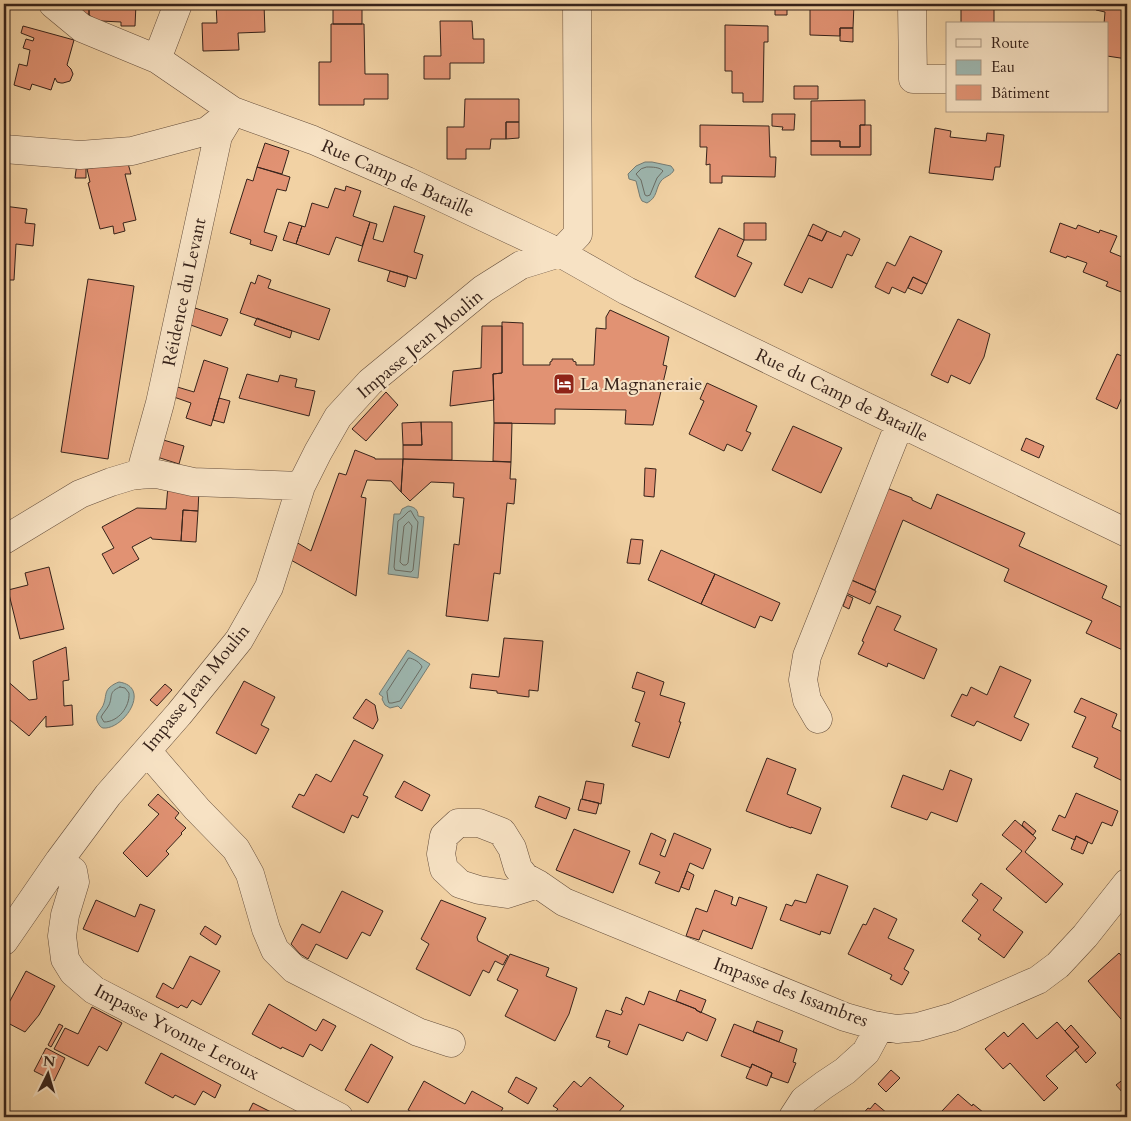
<svg xmlns="http://www.w3.org/2000/svg" width="1131" height="1121" font-family="Cardo,serif">
<rect width="100%" height="100%" fill="#f2d2a4"/>
<filter id="stains"><feTurbulence type="fractalNoise" baseFrequency=".004" numOctaves="4"/><feColorMatrix values="0 0 0 0 .2 0 0 0 0 .09 0 0 0 0 .02 0 0 0 .5 -.17"/></filter>
<radialGradient id="worn" r=".72"><stop offset=".6" stop-color="#630" stop-opacity="0"/><stop offset="1" stop-color="#630" stop-opacity=".3"/></radialGradient>
<!-- water -->
<path fill="#9db6af" stroke="#747b73" d="M645,162H652L671,166L674,170C671,176 665,176 661,181C655,189 658,197 647,203L642,201L640,197L636,181L629,179L628,174L636,166Z
M408,506C414,507 418,509 418,516L424,517L418,578L388,574L394,514H400L402,509Z
M408,650L430,664L401,709L398,706L390,708L385,705L382,699L383,697L379,694Z
M119,682C152,687 124,730 103,728C100,727 100,726 98,723C93,714 102,711 104,703C106,697 105,692 109,688C112,685 116,683 119,682Z"/>
<g fill="none" stroke-linecap="round" stroke-linejoin="round">
<!-- shore -->
<path stroke="#6a6c64" stroke-width="1" d="M647,167C652,167 660,167 663,171L657,178L650,195L647,196L645,195L641,180L636,174L641,169Z
M411,511L415,518L418,522L413,570L411,572L395,570L394,567L398,521L403,517L408,512Z
M409,522L412,526L408,563L406,565H403L400,562L404,526L407,523Z
M409,658C413,658 421,663 422,667L400,701L392,703H389L388,700L387,692Z
M120,687L125,688L129,693C130,707 118,722 104,722L101,717C103,713 107,709 109,705C113,696 108,692 120,687Z"/>
</g>
<!-- building -->
<path fill="#e19273" stroke="#36221a" d="M74,4H80L82,5V4H89V15L73,6Z
M89,4H136L135,26H121V22L101,21V23L89,15Z
M216,4H264L265,32L238,33L239,50L203,51L202,23H217Z
M810,4H854L853,28H840V36L810,35Z
M961,4H994V24H961Z
M1097,4H1123L1122,12L1127,13V59L1107,56V24H1104L1105,12L1096,10Z
M333,7H362V24H333Z
M775,7H787V15H775Z
M440,21H472L473,39H484V63H450V79H424V56H441Z
M331,24H364L365,74H388V99H364V105H319V62H331Z
M725,25L768,26V42H764L763,102H743V93H732V71H725Z
M23,26L74,40L67,65L71,69L73,74L70,81L63,83H61L57,82L55,78L51,90L32,84L30,90L14,85L19,64L27,66L30,50L23,48L26,39L33,41L34,38L21,33Z
M840,28H853V42L840,41Z
M794,86H818V99H794Z
M465,99H519V122H506V139H491L490,149H466V159H447V127H464Z
M865,100V125H860V147H840V141H811V101Z
M772,114H795L794,130H782L783,127L772,126Z
M506,122H519V138L506,139Z
M700,125L769,126L770,157H776L775,177L722,176V183H710V164L706,165L707,147H700Z
M860,125H871V155H811V141H840V147H860Z
M935,128L951,131L950,137L986,141L987,133L1004,135L1000,167H995L993,180L929,173Z
M265,143L289,151L282,174L257,167Z
M127,160L131,174H125L136,220L123,223L125,231L114,234L113,226L100,229L88,183L90,182L87,169Z
M86,162V178H75L77,163Z
M257,167L290,177L286,191L277,189L264,232L277,236L272,251L250,244L251,240L230,233L247,179L253,181Z
M346,186L361,191L353,216L370,222L362,246L336,237L329,255L296,244L302,226L305,227L312,203L328,208L335,188L345,191Z
M4,206L27,209L25,223L35,224L33,246L16,244L14,280H4Z
M394,206L425,216L414,252L423,255L416,279L358,261L370,222L377,224L373,239L383,242Z
M289,222L302,226L296,244L283,240Z
M744,223H766V240H744Z
M1060,223L1076,229L1078,225L1099,233L1100,230L1117,236L1110,252L1127,259V285L1124,293L1106,286L1108,282L1083,272L1087,263L1067,256L1066,258L1050,252Z
M813,224L827,231L822,241L808,235Z
M719,228L744,240L737,256L752,263L735,297L695,277Z
M827,231L841,237L844,231L860,239L852,256L847,254L832,288L809,278L802,293L784,285L808,235L822,241Z
M910,236L942,251L927,284L913,277L905,293L892,287L889,294L875,287L887,262L895,266Z
M390,271L408,276L405,287L387,281Z
M258,275L271,280L268,288L330,309L319,340L240,313L251,282L255,284Z
M913,277L927,284L922,294L908,288Z
M88,279L134,286L108,459L61,452Z
M195,308L228,319L221,336L188,324Z
M610,310L669,337L663,365L667,366L653,425L625,424L626,410L555,409V424L494,423L493,374L502,373V322L523,323V365H550V362L552,361V359H573V361L576,362V365H594L596,328L606,329V317Z
M257,318L292,331L290,338L254,325Z
M958,319L990,334L984,357L970,384L951,375L948,383L931,375Z
M482,326H502V373L493,374L494,400L450,406L453,371L481,368Z
M1117,354L1127,358V390H1125L1117,409L1096,399Z
M204,360L228,368L211,426L186,418L191,403L171,396L174,386L194,392Z
M247,374L278,382L280,375L297,379L295,387L315,391L309,416L239,398Z
M707,383L757,406L746,431L751,433L742,451L727,444L724,451L689,434L704,401L700,399Z
M386,392L398,405L366,441L352,429Z
M219,398L230,401L224,423L213,420Z
M421,422L422,445H403L402,423Z
M421,422H452V460L403,459V445H422Z
M494,423H512L511,462L493,461Z
M793,426L842,448L821,493L772,470Z
M1026,438L1044,446L1039,458L1021,450Z
M160,439L184,446L179,464L154,456Z
M355,450L375,458V459H403L401,492L391,481L367,480L361,497L366,498L356,596L289,559L296,542L311,551L339,473L346,475Z
M403,459L511,462L510,479H516L514,504L507,503L500,574L494,573L488,621L446,616L454,544L459,545L464,498L453,497L454,483L431,482L410,501L401,492Z
M645,468L656,469L654,497L644,496Z
M168,486L199,489L198,511L183,510L181,541L152,539L151,537L132,547L139,559L113,574L102,554L114,548L102,527L137,508L166,509Z
M887,488L912,498V500L931,509L937,494L1025,533L1019,546L1107,586L1102,598L1127,610V652L1086,633L1092,621L1004,581L1009,569L903,520L875,590L851,580Z
M183,510L198,511L196,542L181,541Z
M631,539L643,540L640,564L627,563Z
M661,550L715,574L701,604L648,580Z
M49,567L64,629L20,639L8,590L28,585L25,573Z
M715,574L780,603L772,621L760,616L755,628L701,604Z
M852,580L876,591L870,604L846,593Z
M847,595L853,598L849,609L843,606Z
M877,606L901,616L894,630L937,649L924,679L888,663L887,667L858,654L864,642L862,641Z
M504,638L543,641L538,691L529,690V697L497,693V691L470,688L472,674L499,677Z
M66,647L69,680L63,681L64,706L72,705L73,725L46,727V716L29,736L10,720L4,728V678L29,700L37,699L33,661Z
M1000,666L1031,680L1014,717L1029,724L1021,741L977,721L974,726L951,716L962,694L967,696L971,687L987,695Z
M637,672L664,682L660,695L685,703L679,722H681L669,758L632,746L640,723L635,721L645,692L632,688Z
M244,681L275,697L261,725L269,729L256,754L216,733Z
M165,684L172,690L157,706L150,700Z
M1081,698L1117,714L1112,727L1127,734V783L1094,767L1098,758L1072,747L1086,717L1074,712Z
M366,699L375,705L378,720L373,729L353,718Z
M354,740L383,755L363,795L368,797L358,818L352,815L344,833L292,807L299,794L304,796L316,774L331,782Z
M767,758L796,769L787,794L821,808L811,834L791,827V828L746,811Z
M950,770L972,779L957,822L931,812L927,820L891,807L903,775L943,790Z
M404,781L430,795L422,811L395,797Z
M586,781L604,784L601,804L582,799Z
M1076,793L1118,811L1112,826L1102,822L1092,844L1076,836L1075,840L1052,830L1059,815L1065,818Z
M158,794L179,813L175,818L186,828L181,833L182,834L166,851L169,854L147,877L123,853L159,814L148,805Z
M539,796L570,808L566,819L535,807Z
M581,799L599,803L596,814L578,810Z
M1015,820L1036,838L1025,852L1063,884L1046,903L1006,869L1022,851L1002,835Z
M1024,821L1036,831L1033,835L1022,825Z
M574,829L630,851L613,893L556,870Z
M651,833L666,840L660,855L665,857L674,833L711,849L703,869L690,863L679,892L655,883L660,872L639,864Z
M1076,836L1088,842L1083,854L1071,849Z
M687,871L694,875L689,890L681,887Z
M817,874L848,886L830,934L821,931L820,935L780,920L786,904L792,906L795,900L806,903Z
M981,883L1002,898L993,910L1023,932L1004,958L978,939L981,935L962,921L978,900L972,895Z
M715,890L733,897L731,904L736,906L739,897L767,907L752,949L703,930L699,940L686,936L696,908L707,912Z
M342,891L383,911L370,936L362,932L347,959L316,944L308,959L300,954L291,944L302,924L320,933Z
M96,900L135,917L140,904L155,910L138,952L83,929Z
M441,900L486,918L477,937L478,941L508,956L503,965L495,961L489,973L483,970L470,996L416,969L429,944L421,939Z
M874,908L897,919L888,938L914,950L904,969L909,972L902,985L890,979L892,975L848,954L863,924L866,925Z
M205,926L221,936L216,945L200,934Z
M1119,953L1127,962V966L1122,971L1127,976V1026L1088,981Z
M510,954L549,968L546,976L577,988L569,1014L555,1041L505,1016L518,990L497,980Z
M190,956L220,971L201,1005L192,1000L187,1008L181,1005L178,1008L156,997L163,983L173,989Z
M26,971L55,986L39,1015L25,1032L4,1021V1012Z
M680,990L706,1000L701,1013L696,1010V1009L676,1001Z
M649,991L696,1009V1010L716,1019L707,1041L687,1032L683,1041L639,1024L627,1055L608,1047L610,1041L596,1037L606,1010L621,1015L623,1011L621,1010L626,997L644,1005Z
M269,1004L316,1031L323,1019L336,1026L322,1051L310,1044L303,1057L282,1047L281,1049L252,1034Z
M92,1007L122,1023L107,1051L99,1046L88,1066L54,1049L65,1028L78,1034Z
M757,1021L783,1031L779,1042L753,1032Z
M1057,1022L1079,1047L1046,1076L1058,1088L1044,1101L1010,1063L1003,1069L985,1049L1004,1032L1008,1037L1023,1023L1037,1039Z
M59,1024L63,1026L51,1047L48,1045Z
M734,1024L797,1049L793,1062L796,1063L788,1083L771,1077L772,1073L752,1064L751,1068L721,1056Z
M1071,1025L1096,1053L1086,1063L1075,1050L1079,1047L1065,1031Z
M371,1044L393,1057L368,1103L345,1090Z
M46,1048L65,1058L54,1081L34,1071Z
M161,1053L221,1085L215,1098L203,1091L195,1105L175,1095L173,1098L145,1083Z
M752,1064L772,1073L767,1086L746,1078Z
M891,1070L900,1078L886,1092L878,1084Z
M516,1077L537,1088L528,1104L508,1092Z
M590,1077L624,1106L615,1116L616,1117H551L558,1109L553,1106L574,1081L581,1087Z
M1125,1078L1127,1081V1089L1123,1093L1116,1085Z
M424,1081L465,1104L472,1091L503,1108L498,1117H421L408,1110Z
M958,1094L972,1106L973,1104L989,1117H941L942,1111Z
M253,1103L281,1117H246Z
M875,1103L888,1114L886,1117H860L868,1108L870,1109Z"/>
<g fill="none" stroke-linecap="round" stroke-linejoin="round">
<!-- minor casing -->
<g stroke="#654e3c" stroke-width="29">
<path id="minor" d="M53,4L82,28L157,59L233,111L313,140L407,181L560,253L627,291L1127,533
M912,4L913,79H947
M157,59L178,4
M4,149L80,155L132,151L207,131L230,113
M140,475L160,403L218,136L233,111
M4,540L80,494L111,482L134,475L157,474L193,482L301,486
M818,719L807,700L803,680L807,656L900,423
M147,751L197,809L236,849L250,874L266,929L275,950L294,969L418,1032L451,1043
M59,861L73,871L75,882L65,915L62,936L65,959L73,972L94,990L339,1117
M538,884L507,894L479,890L460,884L444,869L441,854L444,836L458,823H479L502,832L512,848L518,868L525,877L538,884L564,902L845,1017L873,1025L897,1029L918,1027L953,1017L1038,980L1058,965L1085,936L1127,883
M4,941L59,861L108,795L179,714L239,640L269,587L301,486L318,452L338,417L370,382L483,289L521,265L560,253L578,234L577,4
M793,1117L804,1100L824,1085L845,1071L866,1052L880,1026"/>
</g>
<!-- minor -->
<use href="#minor" stroke="#f7e2c4" stroke-width="28"/>
</g>
<!-- icons -->
<defs>
<g id="hotel-square" transform="scale(1.125)"><rect x="-9" y="-9" width="18" height="18" rx="4" fill="#8f2418" stroke="#f7e2c4"/><path d="M-6-4.5h1.5V1H6V5H4.5V3h-9V5H-6ZM-4 0a1.8 1.8 0 1 1 3.6 0ZM.5 0V-2.5h3Q6-2.5 6 0Z" fill="#fff"/></g>
</defs>
<g fill-rule="evenodd">
<use href="#hotel-square" x="564" y="384"/>
</g>
<g text-anchor="middle" stroke-width="4" stroke-linejoin="round" paint-order="stroke">
<!-- street labels -->
<g font-size="18" fill="#36221a" stroke="#f7e2c4">
<text transform="translate(398 178) rotate(24)" y="6">Rue Camp de Bataille</text>
<text transform="translate(184 292) rotate(-78)" y="6">Réidence du Levant</text>
<text transform="translate(420 344) rotate(-40)" y="6">Impasse Jean Moulin</text>
<text transform="translate(842 395) rotate(26)" y="6">Rue du Camp de Bataille</text>
<text transform="translate(196 688) rotate(-51)" y="6">Impasse Jean Moulin</text>
<text transform="translate(791 992) rotate(21)" y="6">Impasse des Issambres</text>
<text transform="translate(177 1032) rotate(28)" y="6">Impasse Yvonne Leroux</text>
</g>
<!-- poi labels -->
<g font-size="18" fill="#36221a" stroke="#f7e2c4" text-anchor="start">
<text x="580" y="390">La Magnaneraie</text>
</g>
</g>
<!-- margin -->
<rect width="1131" height="1121" fill="none" stroke="#f2d2a4" stroke-width="20"/>
<rect x="5" y="5" width="1121" height="1111" fill="none" stroke="#36221a" stroke-width="2.5"/>
<rect x="10" y="10" width="1111" height="1101" fill="none" stroke="#36221a"/>
<!-- legend -->
<rect x="946" y="22" width="162" height="90" fill="#f7e2c4" stroke="#aa9580"/>
<rect x="956" y="39" width="25" height="8" fill="#f7e2c4" stroke="#aa9580"/>
<text x="991" y="48" font-size="15" fill="#36221a">Route</text>
<rect x="956" y="60" width="25" height="15" fill="#9db6af" stroke="#aa9580"/>
<text x="991" y="72" font-size="15" fill="#36221a">Eau</text>
<rect x="956" y="85" width="25" height="15" fill="#e19273" stroke="#aa9580"/>
<text x="991" y="98" font-size="15" fill="#36221a">Bâtiment</text>
<!-- north arrow -->
<g transform="translate(48 1074) rotate(5)" stroke="#f7e2c4" stroke-width="4" paint-order="stroke">
<path d="M0-4L9 19L0 12L-9 19Z" fill="#36221a"/>
<text y="-8" font-size="14" font-weight="bold" text-anchor="middle" fill="#36221a">N</text>
</g>
<rect width="100%" height="100%" filter="url(#stains)"/>
<rect width="100%" height="100%" fill="url(#worn)"/>
</svg>
